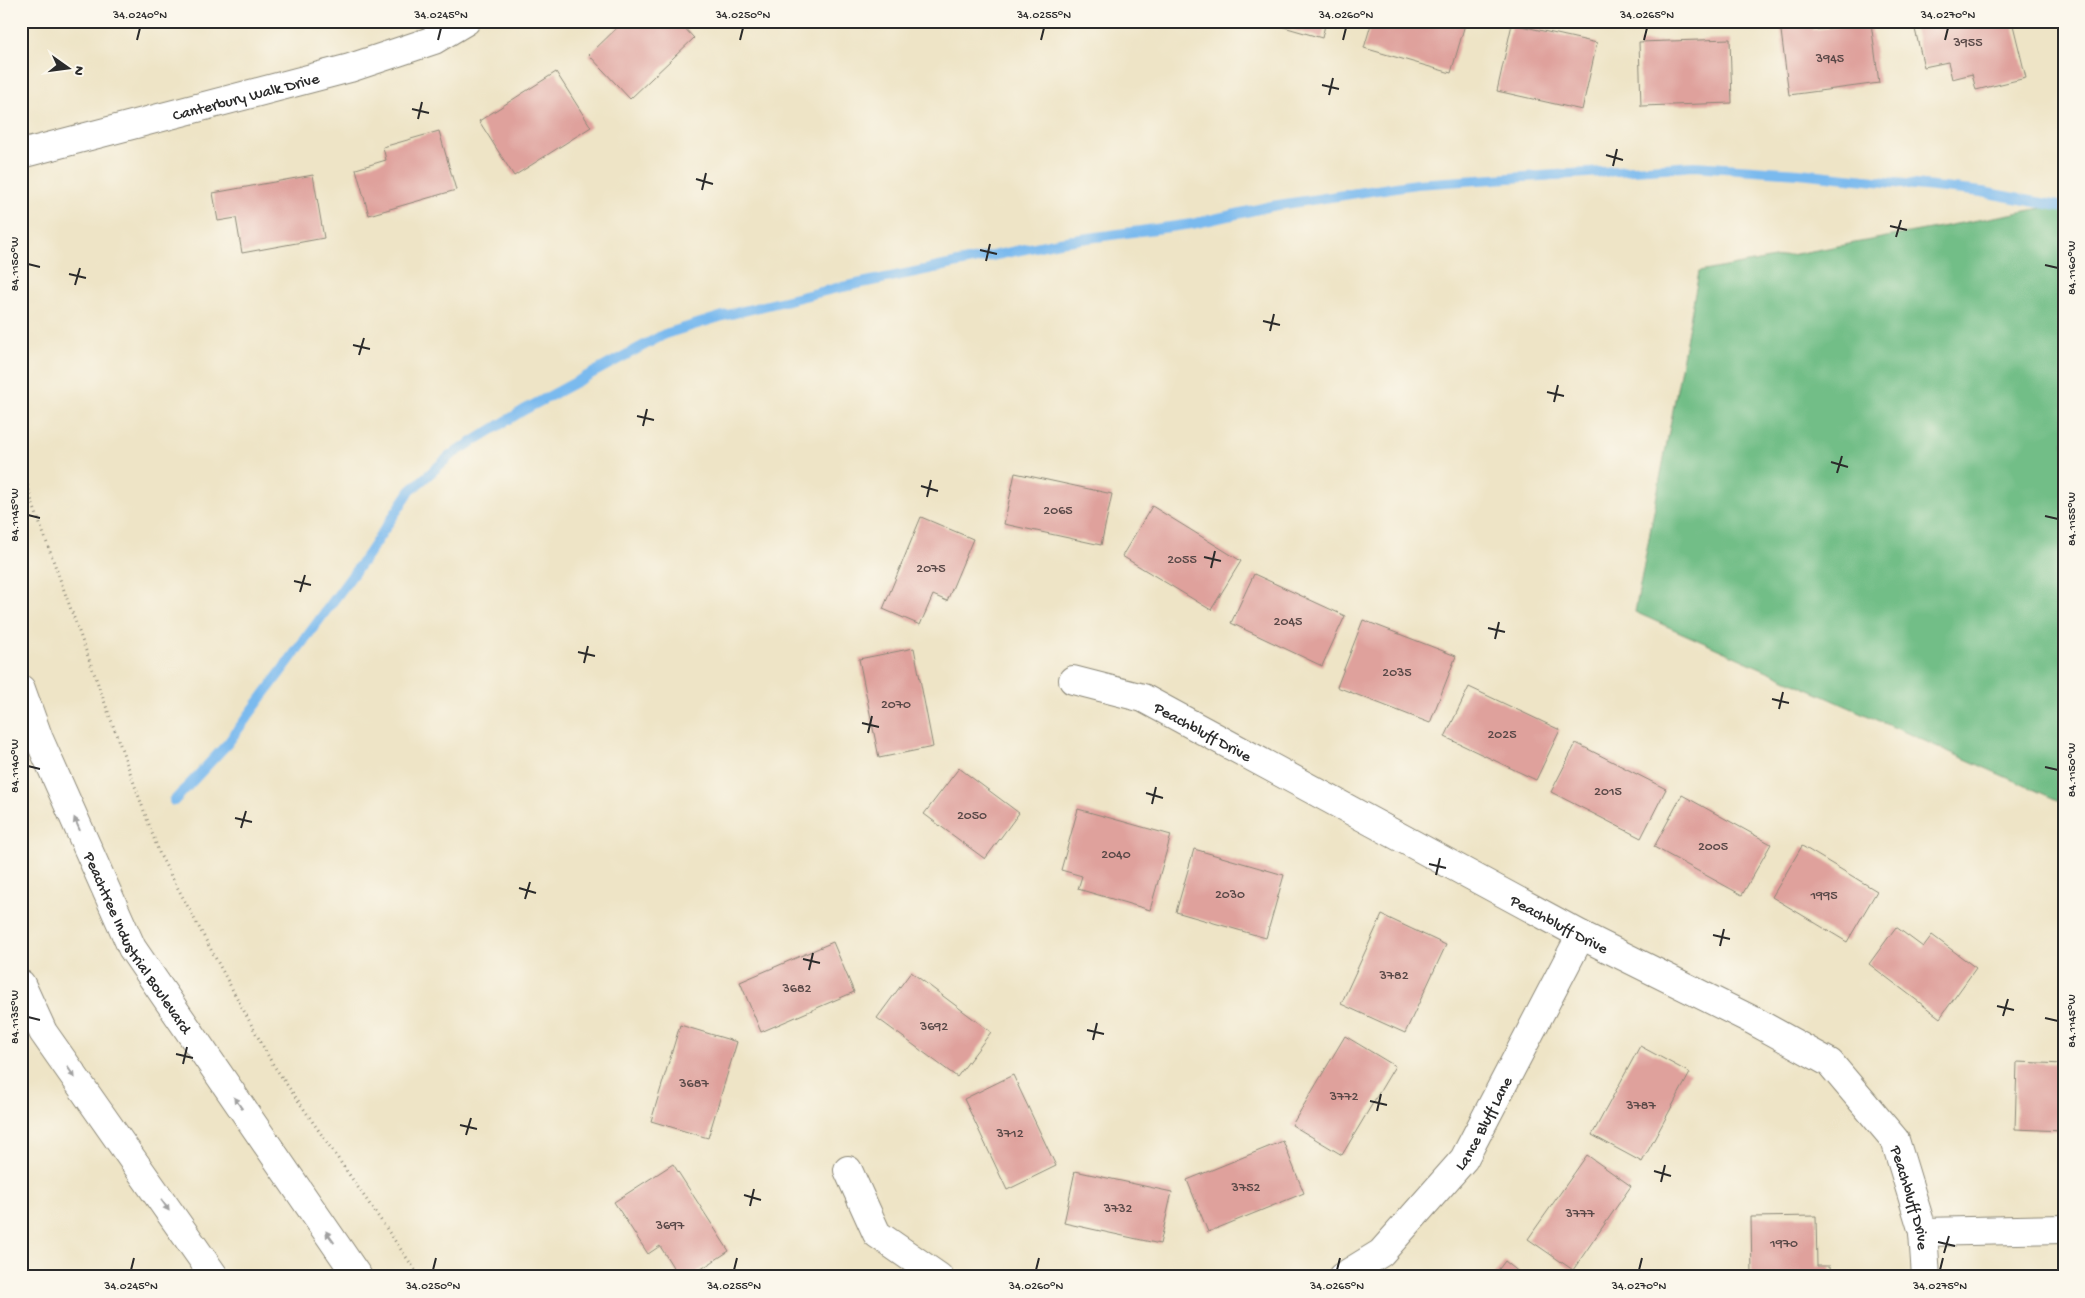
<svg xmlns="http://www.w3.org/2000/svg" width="2085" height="1298" font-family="'Gochi Hand',sans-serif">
<rect width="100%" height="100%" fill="#fbf7ec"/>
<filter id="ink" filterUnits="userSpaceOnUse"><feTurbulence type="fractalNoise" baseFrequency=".02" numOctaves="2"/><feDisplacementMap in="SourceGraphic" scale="10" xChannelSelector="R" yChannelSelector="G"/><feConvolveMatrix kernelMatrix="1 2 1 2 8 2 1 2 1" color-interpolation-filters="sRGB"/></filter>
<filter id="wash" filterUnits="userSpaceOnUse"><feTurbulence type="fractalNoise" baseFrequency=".0096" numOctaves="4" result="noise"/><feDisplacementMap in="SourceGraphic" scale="20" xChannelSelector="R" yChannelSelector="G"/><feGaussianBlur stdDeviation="1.12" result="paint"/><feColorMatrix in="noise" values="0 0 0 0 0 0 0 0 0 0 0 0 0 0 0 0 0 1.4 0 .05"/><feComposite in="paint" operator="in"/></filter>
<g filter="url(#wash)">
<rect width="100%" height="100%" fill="#eee4c6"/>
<!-- forest -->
<path fill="#72be87" stroke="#4e7459" d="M2064,204V803L1635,612L1699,272Z"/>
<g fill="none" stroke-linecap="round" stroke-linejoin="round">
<!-- stream -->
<path stroke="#7abaee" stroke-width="10" d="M174,801L228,743L368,554L410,491L451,455L524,410L665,334L723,316L833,289L1059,242L1192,224L1272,206L1416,184L1694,166L1799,173L1982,192L2064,207"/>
</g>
<g id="blocks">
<!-- building -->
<path fill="#dfa19c" d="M624,21H678L694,38L630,99L589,55Z
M1263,21H1326L1322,38Z
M1372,21H1466L1451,73L1364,48Z
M1793,21H1811L1812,30L1871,23L1879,83L1789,95L1780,23Z
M1913,21H2012L2026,78L1976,90L1972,74L1952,79L1948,62L1924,67Z
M1512,24L1597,43L1582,110L1497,91Z
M1730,39L1732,103L1641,106L1639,42Z
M556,72L591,127L514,176L479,121Z
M439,131L456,190L369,215L356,169L386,160L383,147Z
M313,175L324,238L242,253L236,218L218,221L213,193Z
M1015,473L1112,494L1101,545L1004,524Z
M1152,506L1241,561L1211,610L1122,556Z
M921,517L973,539L947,601L933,595L920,625L883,609Z
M1254,574L1345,616L1322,666L1231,623Z
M1363,620L1456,656L1430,723L1337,687Z
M914,648L933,747L879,758L859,659Z
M1469,687L1560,730L1536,780L1445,737Z
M1576,743L1666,789L1641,838L1551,792Z
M959,768L1019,813L985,859L924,814Z
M1682,795L1771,844L1742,895L1654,847Z
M1078,809L1171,835L1150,910L1078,889L1082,876L1061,870Z
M1802,846L1877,891L1847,942L1772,897Z
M1194,849L1284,875L1266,938L1176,912Z
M1382,915L1446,945L1405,1033L1341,1004Z
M1896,927L1923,947L1932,935L1976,968L1940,1018L1869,964Z
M833,942L854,992L761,1032L740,982Z
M911,972L991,1032L957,1077L877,1018Z
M680,1025L737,1042L708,1138L651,1121Z
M1345,1036L1395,1066L1342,1155L1292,1125Z
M1640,1046L1690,1073L1642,1162L1592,1135Z
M2017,1062L2064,1064V1131L2015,1129Z
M1013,1075L1056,1166L1007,1190L964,1099Z
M1283,1141L1304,1193L1208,1232L1187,1180Z
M1587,1155L1631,1186L1573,1270L1528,1239Z
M673,1164L729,1251L689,1277H679L660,1246L648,1254L614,1202Z
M1075,1171L1172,1192L1160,1244L1064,1223Z
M1816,1216L1817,1266H1830L1831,1277H1752L1751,1217Z
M1505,1261L1525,1277H1493Z"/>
</g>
</g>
<g filter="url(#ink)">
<use href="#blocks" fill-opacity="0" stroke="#8c8878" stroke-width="1"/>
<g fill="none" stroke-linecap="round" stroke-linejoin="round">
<!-- minor casing -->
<g stroke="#8c8878" stroke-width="30">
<g id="minor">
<path id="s1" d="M21,154L350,68L434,40L466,21"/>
<path id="s2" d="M1073,680L1143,698L1581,935L1754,1021L1830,1063L1895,1140L1923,1232L1926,1277"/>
<path d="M848,1170L877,1234L939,1277"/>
<path d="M1923,1232L2064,1229"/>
<path id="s3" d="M1342,1277L1381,1253L1464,1159L1581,935"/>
</g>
</g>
<!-- highway casing -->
<g stroke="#8c8878" stroke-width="30">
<g id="highway">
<path id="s4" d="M21,689L39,739L132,948L358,1277"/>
<path d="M21,984L43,1032L215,1277"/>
</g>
</g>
<!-- path -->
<path stroke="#8c8878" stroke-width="3" stroke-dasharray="1 4" stroke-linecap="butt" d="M21,461L32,502L160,855L272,1063L420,1277"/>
<!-- minor -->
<use href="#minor" stroke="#fff" stroke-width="28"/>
<!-- highway -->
<use href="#highway" stroke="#fff" stroke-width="28"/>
</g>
<!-- one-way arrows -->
<defs><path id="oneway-solid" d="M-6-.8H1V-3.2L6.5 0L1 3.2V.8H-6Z" transform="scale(1.25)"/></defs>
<g fill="#a0a0a0">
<use href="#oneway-solid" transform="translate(77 824) rotate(-114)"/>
<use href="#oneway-solid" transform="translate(71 1072) rotate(55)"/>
<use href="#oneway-solid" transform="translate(238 1103) rotate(-125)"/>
<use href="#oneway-solid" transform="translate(165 1205) rotate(55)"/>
<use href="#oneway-solid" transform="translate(330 1237) rotate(-125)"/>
</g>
</g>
<!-- ticks -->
<path fill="none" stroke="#2b2b2b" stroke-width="2" d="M137,40L140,28M438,40L441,28M740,40L743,28M1041,40L1044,28M1343,40L1346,28M1644,40L1647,28M1945,40L1948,28M1322,85L1339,89M1329,95L1333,78M412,109L429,113M418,119L422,102M1606,155L1623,160M1613,166L1617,149M696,179L713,184M702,190L706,173M1890,226L1907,230M1896,237L1901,220M980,250L997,254M986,261L990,244M28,264L40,267M2045,265L2058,268M69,274L86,278M75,285L80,268M1263,321L1280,325M1270,331L1274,314M353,345L370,349M359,355L364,338M1547,392L1564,396M1554,402L1558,385M637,416L654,420M643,426L647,409M1831,462L1848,467M1837,473L1842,456M921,486L938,491M927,497L931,480M28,515L40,518M2045,516L2058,519M1204,557L1221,561M1211,568L1215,551M294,581L311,585M300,592L305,575M1488,628L1505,632M1495,639L1499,622M578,652L595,656M584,663L588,646M1772,699L1789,703M1779,709L1783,692M862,723L879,727M868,733L872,716M28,766L40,769M2045,767L2058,770M1146,793L1163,798M1152,804L1156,787M235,818L252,822M241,828L246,811M1429,864L1446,868M1436,875L1440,858M519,888L536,893M525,899L530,882M1713,935L1730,939M1720,946L1724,929M803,959L820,963M809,970L813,953M1997,1006L2014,1010M2003,1016L2008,999M28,1017L40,1020M2045,1018L2058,1021M1087,1030L1104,1034M1093,1040L1097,1023M176,1054L193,1058M183,1064L187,1047M1370,1101L1387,1105M1377,1111L1381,1094M460,1125L477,1129M466,1135L471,1118M1654,1171L1671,1176M1661,1182L1665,1165M744,1195L761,1200M750,1206L754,1189M1938,1242L1955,1246M1944,1253L1949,1236M131,1270L134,1258M433,1270L436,1258M734,1270L737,1258M1036,1270L1039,1258M1337,1270L1340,1258M1639,1270L1642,1258M1940,1270L1943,1258"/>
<g text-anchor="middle" stroke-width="4.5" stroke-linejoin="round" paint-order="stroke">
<!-- number labels -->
<g font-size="14" fill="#584847">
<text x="1968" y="46">3955</text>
<text x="1830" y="62">3945</text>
<text x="1058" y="514">2065</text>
<text x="1182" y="563">2055</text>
<text x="931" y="572">2075</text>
<text x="1288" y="625">2045</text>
<text x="1397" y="676">2035</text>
<text x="896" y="708">2070</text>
<text x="1502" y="738">2025</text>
<text x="1608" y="795">2015</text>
<text x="972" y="819">2050</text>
<text x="1713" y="850">2005</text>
<text x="1116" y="858">2040</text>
<text x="1230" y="898">2030</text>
<text x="1824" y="899">1995</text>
<text x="1394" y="979">3782</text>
<text x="797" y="992">3682</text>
<text x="934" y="1030">3692</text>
<text x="694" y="1087">3687</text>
<text x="1344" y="1100">3772</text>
<text x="1641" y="1109">3787</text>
<text x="1010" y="1137">3712</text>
<text x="1246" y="1191">3752</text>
<text x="1118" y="1212">3732</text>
<text x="1580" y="1217">3777</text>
<text x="670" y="1229">3697</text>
<text x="1784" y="1247">1970</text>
</g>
<!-- street labels -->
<g font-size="16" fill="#2b2b2b" stroke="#fbf7ec">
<text dy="6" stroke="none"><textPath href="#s1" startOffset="232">Canterbury Walk Drive</textPath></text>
<text dy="6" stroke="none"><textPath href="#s2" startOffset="141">Peachbluff Drive</textPath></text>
<text dy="6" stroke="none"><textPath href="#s2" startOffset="546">Peachbluff Drive</textPath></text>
<text dy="6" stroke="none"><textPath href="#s4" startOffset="280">Peachtree Industrial Boulevard</textPath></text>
<text dy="6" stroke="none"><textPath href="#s3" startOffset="212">Lance Bluff Lane</textPath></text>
<text dy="6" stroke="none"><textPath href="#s2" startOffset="1011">Peachbluff Drive</textPath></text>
</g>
</g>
<!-- margin -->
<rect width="2085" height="1298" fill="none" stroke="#fbf7ec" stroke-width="55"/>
<!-- north arrow -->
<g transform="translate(68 68) rotate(104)" stroke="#fbf7ec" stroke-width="4" paint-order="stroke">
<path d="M0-4L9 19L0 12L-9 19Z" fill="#2b2b2b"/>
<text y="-8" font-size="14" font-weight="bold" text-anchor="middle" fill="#2b2b2b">N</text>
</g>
<rect x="28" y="28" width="2030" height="1242" fill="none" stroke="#2b2b2b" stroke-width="2"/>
<g font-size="12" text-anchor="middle" fill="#2b2b2b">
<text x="140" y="18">34.0240°N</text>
<text x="441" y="18">34.0245°N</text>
<text x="743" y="18">34.0250°N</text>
<text x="1044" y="18">34.0255°N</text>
<text x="1346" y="18">34.0260°N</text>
<text x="1647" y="18">34.0265°N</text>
<text x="1948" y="18">34.0270°N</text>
<text transform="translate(14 264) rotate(-90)" y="4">84.1150°W</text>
<text transform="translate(2071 268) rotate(-90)" y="4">84.1160°W</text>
<text transform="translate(14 515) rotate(-90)" y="4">84.1145°W</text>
<text transform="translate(2071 519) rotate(-90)" y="4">84.1155°W</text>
<text transform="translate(14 766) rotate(-90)" y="4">84.1140°W</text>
<text transform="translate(2071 770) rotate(-90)" y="4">84.1150°W</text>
<text transform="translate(14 1017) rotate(-90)" y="4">84.1135°W</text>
<text transform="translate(2071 1021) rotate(-90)" y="4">84.1145°W</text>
<text x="131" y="1289">34.0245°N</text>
<text x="433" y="1289">34.0250°N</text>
<text x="734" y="1289">34.0255°N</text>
<text x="1036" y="1289">34.0260°N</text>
<text x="1337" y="1289">34.0265°N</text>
<text x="1639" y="1289">34.0270°N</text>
<text x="1940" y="1289">34.0275°N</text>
</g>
</svg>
